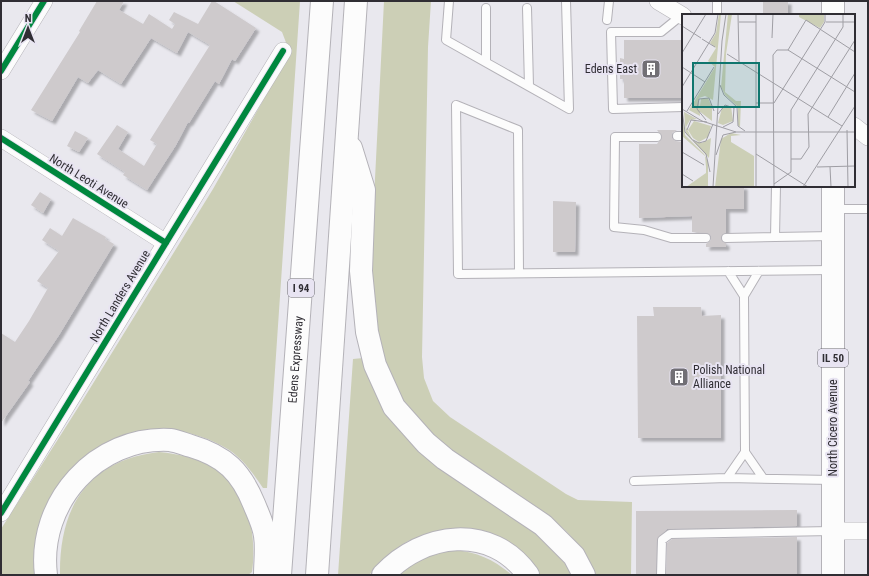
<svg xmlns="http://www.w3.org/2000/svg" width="869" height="576" font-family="'Roboto Condensed',sans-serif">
<defs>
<filter id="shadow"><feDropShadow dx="3.5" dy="3.5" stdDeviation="1" flood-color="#0004"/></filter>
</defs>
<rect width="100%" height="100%" fill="#e9e8ee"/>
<!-- green -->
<path fill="#cccfb6" d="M233,1H300L267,488H263C252,472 241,456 224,447C179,421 124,425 84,457C76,464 67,472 61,481C45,509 43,544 38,575H1V529L81,403L213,189L290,53L282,32Z
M384,1H431L428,47L422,357L424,378L433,401L450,417L566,494L578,500L632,502L631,575H594C588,563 583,551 574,540C562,525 544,513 528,502C497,482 463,464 436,440C414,420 393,391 384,362C366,303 372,239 375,179C378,120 381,60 384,1Z
M363,358C377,401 391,424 424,455L555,547L574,575H539L532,565L439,531L408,541L393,551L369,575H338L353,359Z
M159,452C179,454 197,458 214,468C249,488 257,536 252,572L248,575H60C59,507 88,460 159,452Z
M454,550C478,552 494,560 512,575H398C415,561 432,553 454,550Z"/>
<!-- building -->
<path fill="#cecacc" filter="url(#shadow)" d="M97,1H124L119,10L143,24L149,14L172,29L175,24L169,20L174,12L198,24L212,1H214L256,28L235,61L232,59L219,84L215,81L189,123L188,122L176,145L147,190L123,175L125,172L97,154L117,125L128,132L118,149L144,166L157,144L150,140L210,45L188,32L177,53L151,38L121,84L98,70L88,83L78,77L52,121L31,110L80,32L79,31Z
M763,1H788V15H763Z
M624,40H683V98H624V79H620V58L624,59Z
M657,130H677L672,133V138L675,141L683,142V186H744V209H726V233L721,238L722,241L726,243V247H706V244L711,240V236L706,233L692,232V216L639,218V144H657L662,137Z
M75,131L88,138L79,152L67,146Z
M40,192L51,199L43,213L31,205Z
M553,201L576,202L575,252H553Z
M73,218L106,237L105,239L114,244L59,335L28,381L30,382L1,423V333L15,342L29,321L48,288L37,281L59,251L42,240L50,228L62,236Z
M653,307H701L702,316L721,315V438H638L637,316H654Z
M797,510V526L667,529L657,540L656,575H636V511Z
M797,537V575H666L667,543L672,539Z"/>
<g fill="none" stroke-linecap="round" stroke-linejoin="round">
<!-- service casing -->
<g stroke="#b4b2b8" stroke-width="10">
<path id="service" d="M449,1L446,40L569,109L566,1
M717,1V15
M486,8V62
M527,8L529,86
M682,15L661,32H611L613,109L683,107
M607,20L609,1
M677,136H683
M657,137H615L614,227L644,230L671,238H706
M776,186L775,237L833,236
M834,209H868
M726,238L775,237
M728,271L744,296L745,452L763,478
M519,273L518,130L456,105L458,274L833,270
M744,296L759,271
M727,478L745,452
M634,481L727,478L832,480
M661,575L662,540L670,534L832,531"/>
</g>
<!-- minor casing -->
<g stroke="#b4b2b8" stroke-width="18">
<path id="minor" d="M658,1L683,16
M1,71L44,1
M854,126L868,137
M1,138L166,243
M1,513L283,51
M833,531H868"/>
</g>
<!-- primary casing -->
<g stroke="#b4b2b8" stroke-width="24">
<path id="primary" d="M833,1V15
M833,575V186"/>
</g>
<!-- motorway casing -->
<g stroke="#b4b2b8" stroke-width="24">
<g id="motorway">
<path d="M351,148L364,190L361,271L367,332L375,365L394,407L426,443L445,459L543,525L574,556L584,575"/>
<path d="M46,575C37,502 97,436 170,440C177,441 184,444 191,446C225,456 241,472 254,504C258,514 264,526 265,536C267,548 265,562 265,575"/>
<path id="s1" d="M280,575L322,1"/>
<path d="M317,575L356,1"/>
<path d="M383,575C423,532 491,523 528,575"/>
</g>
</g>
<!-- service -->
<use href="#service" stroke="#fcfcfc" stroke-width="8"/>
<!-- minor -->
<use href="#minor" stroke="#fcfcfc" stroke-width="17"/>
<!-- primary -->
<use href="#primary" stroke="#fcfcfc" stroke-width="22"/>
<!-- motorway -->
<use href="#motorway" stroke="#fcfcfc" stroke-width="22"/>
<!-- cycleway casing -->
<g stroke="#e8e4f2" stroke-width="8">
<path id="cycleway" d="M1,71L44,1
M1,138L166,243
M1,513L283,51"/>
</g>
<!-- cycleway -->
<use href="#cycleway" stroke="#00873e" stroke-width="6"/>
</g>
<!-- icons -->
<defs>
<g id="building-square" transform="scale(1)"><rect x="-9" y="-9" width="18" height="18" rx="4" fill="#716f75" stroke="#e8e4f2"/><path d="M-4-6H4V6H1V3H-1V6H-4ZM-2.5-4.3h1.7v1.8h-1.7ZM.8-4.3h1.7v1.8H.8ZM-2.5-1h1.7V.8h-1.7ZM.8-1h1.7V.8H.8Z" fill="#fff"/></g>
</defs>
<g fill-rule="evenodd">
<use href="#building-square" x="651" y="69"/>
<use href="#building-square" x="679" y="377"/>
</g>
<g text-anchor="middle" stroke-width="4" stroke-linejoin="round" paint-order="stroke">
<!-- shield labels -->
<g fill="#e8e4f2" stroke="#67656d" stroke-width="1">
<rect x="288" y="279" width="26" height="18" rx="3"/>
<rect x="818" y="349" width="30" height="18" rx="3"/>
</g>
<g font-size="11" font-weight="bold" fill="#302e34">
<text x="301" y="292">I 94</text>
<text x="833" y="362">IL 50</text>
</g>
<!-- poi labels -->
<g font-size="12" fill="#302e34" stroke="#e8e4f2" text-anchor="end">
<text x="637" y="73">Edens East</text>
<text x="693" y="374" text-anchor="start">Polish National<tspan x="693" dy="14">Alliance</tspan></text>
</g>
<!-- street labels -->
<g font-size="12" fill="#302e34" stroke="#e8e4f2">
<text transform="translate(89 181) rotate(32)" y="4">North Leoti Avenue</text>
<text transform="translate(120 296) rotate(-59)" y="4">North Landers Avenue</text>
<text dy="4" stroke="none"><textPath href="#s1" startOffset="216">Edens Expressway</textPath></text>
<text transform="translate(833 428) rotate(-90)" y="4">North Cicero Avenue</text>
</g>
</g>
<!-- overview -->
<g transform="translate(682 14)">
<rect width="173" height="173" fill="#e9e8ee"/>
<path d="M37,0H39L31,86L23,82L17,84L18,102L7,96L33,53L26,47L34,34L28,29L34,19ZM46,0H50L44,40L43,78L54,87H59L58,113L61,116L56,111V93L43,81L39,73ZM117,0H142V8L138,14L117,3ZM26,84L30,93V107L17,97L19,85ZM49,92L51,107L41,111L36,109L40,94ZM2,98L15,105L8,106L4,113L11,127L20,129L29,124L27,144L4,120ZM2,107L3,121L22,140L26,147V173H4L24,159V153L23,142L0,122ZM12,107L29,112L26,123L17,128L11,124L6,116ZM49,119L59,121L49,122V128L72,142V173H33L39,125Z" fill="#cccfb6"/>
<path fill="none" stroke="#9f9ea4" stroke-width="1" d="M56,0L57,47M74,0V173M57,8H74M144,8H173M0,12L19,24M90,24L91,0M20,25L33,33M106,36L124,6L173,38M106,36L173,78M0,39L24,0M45,40L160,112M0,53L23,68M38,71L42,81L55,93L56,112L63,117M0,73L33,19L36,0M74,89H92L143,8V0M0,95L20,107L54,118H173M0,96L3,118L24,140L28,158M5,97L32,53M36,100L43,91L52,94L51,108L41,113M146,103L173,59M24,106L15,95L17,85L27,84L32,97M5,116L9,106L25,108M165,116L166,173M11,126L17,129L24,127L31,110M0,138L22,151M74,140L126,173M34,141L41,121L54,118M109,145H119L127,133L126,100L173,26M135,153L173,152M148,153L149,173M0,160L11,167M92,170L109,158V96L161,13V0M31,173L40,27L44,0M92,173L91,41L95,36H106M121,173L173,92"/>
<path fill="#0f766e" fill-opacity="0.15" stroke="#0f766e" stroke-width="2" d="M11,49H77V93H11Z"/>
<rect width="173" height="173" fill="none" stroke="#302e34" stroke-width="2"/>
</g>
<!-- border -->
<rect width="869" height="576" fill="none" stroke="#302e34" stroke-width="4"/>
<!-- north arrow -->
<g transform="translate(28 28)" stroke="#e8e4f2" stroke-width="3" paint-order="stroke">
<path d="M0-3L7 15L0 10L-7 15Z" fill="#302e34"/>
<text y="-6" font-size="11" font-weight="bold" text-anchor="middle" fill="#302e34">N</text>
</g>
</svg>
